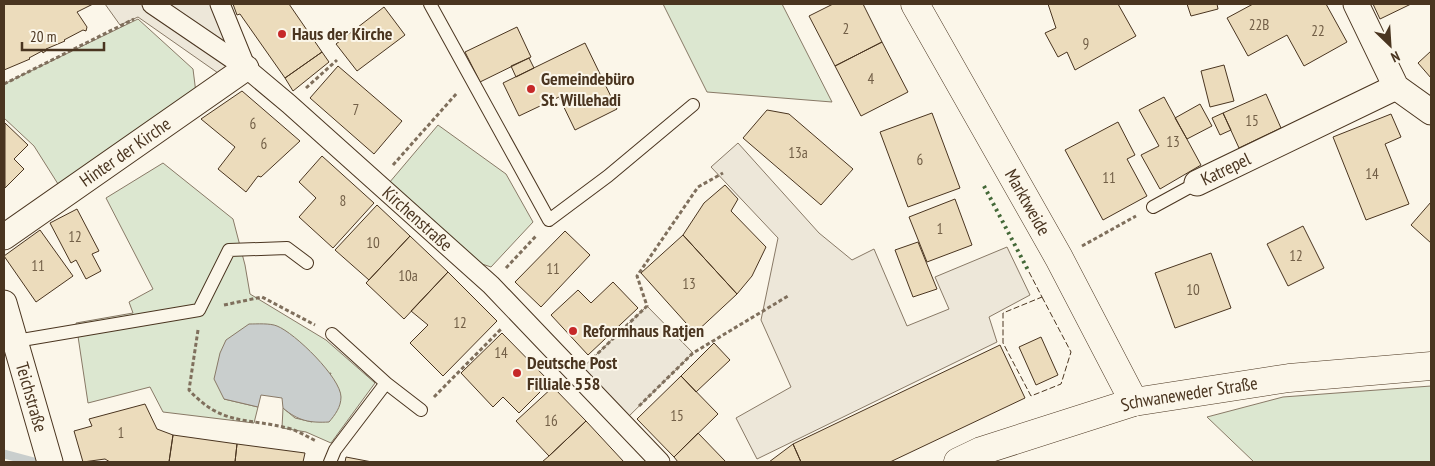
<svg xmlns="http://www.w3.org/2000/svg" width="1435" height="466" font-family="'PT Sans Narrow',sans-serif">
<rect width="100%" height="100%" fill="#fbf6e9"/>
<!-- green -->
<path fill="#dce7d0" stroke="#887966" d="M663,4H782L832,102L707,92Z
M138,19L193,69L196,93L58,184L34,146L4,118V84Z
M438,125L506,174L533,222L491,267L470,260L389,183Z
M163,163L233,219L245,265L250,294L326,340L375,383L331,443L306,432L282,428L283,408L295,418L312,422L331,373L224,399L258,407L254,423L163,412L150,387L88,403L76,323L133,313L129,302L153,289L106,198Z
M1431,386V462H1254L1207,417L1283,397Z"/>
<!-- parking -->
<path fill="#ede7d9" stroke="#887966" d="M105,4H220L246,68L228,80L138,17L120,25Z
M738,143L819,233L852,260L874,249L907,326L949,309L935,277L1007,247L1030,295L989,317L997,342L757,459L736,418L791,387L761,320L778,238L711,167Z
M647,306L693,353L623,422L576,374Z"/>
<!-- water -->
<path fill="#c9cecd" stroke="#887966" d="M249,324C257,324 270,323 277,326C295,333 341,378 341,397C341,407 335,415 329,422C310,423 298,421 283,408L282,398L261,395L258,407L224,399L214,379L220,353L226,340Z"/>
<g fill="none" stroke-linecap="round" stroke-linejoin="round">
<!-- stream -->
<path stroke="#c9cecd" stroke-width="9" d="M4,454L34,462"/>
</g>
<!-- building -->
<path fill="#ecdcbc" stroke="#4a3520" d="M4,4H93L77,12L87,27L86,31L83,30L64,40L65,41L46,49L47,50L43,53L42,51L29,58L30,59L4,70Z
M233,4H289L322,52L285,78L240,14L237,15Z
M833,4H863L882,42L835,66L809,16Z
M1048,4H1118L1136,36L1075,70L1067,52L1058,57L1045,33L1056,28Z
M1187,4H1217L1218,9L1191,16Z
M1253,4H1326L1347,42L1304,66L1287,35L1248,56L1227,18Z
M1373,4H1411L1380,19Z
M384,7L405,35L357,71L336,44Z
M517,27L531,57L480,82L465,52Z
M882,42L908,92L861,116L835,66Z
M585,43L617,109L575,130L559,97L519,116L503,83Z
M1431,51V78L1418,63Z
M322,52L329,62L293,91L285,78Z
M529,58L534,68L516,77L511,66Z
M1224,65L1234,101L1210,107L1201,71Z
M338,66L402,121L374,154L310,98Z
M242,91L300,141L261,177L258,176L246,192L218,169L235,147L201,119Z
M1266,94L1281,128L1239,148L1223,113Z
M1164,97L1201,165L1160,189L1141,155L1159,146L1139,110Z
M1200,104L1212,126L1187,139L1175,118Z
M767,110L789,114L853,169L821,205L743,138Z
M932,113L960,188L908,207L880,132Z
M1223,113L1231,130L1220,135L1212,118Z
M1391,114L1401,137L1385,144L1409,204L1366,220L1333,137Z
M1118,122L1135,155L1127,159L1147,196L1103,220L1065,150Z
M5,123L28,145L14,159L24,169L5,188Z
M322,156L374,203L333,248L299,217L316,198L299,182Z
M725,185L738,199L731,211L766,247L752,276L737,294L683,235L704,203Z
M955,199L972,245L927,262L909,217Z
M1431,202V243L1411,225Z
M377,205L410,236L369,280L335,250Z
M77,209L99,251L92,254L101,271L86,279L76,260L71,263L50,223Z
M1303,226L1324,268L1288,286L1267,244Z
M40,230L73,276L36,302L4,256Z
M565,231L590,255L541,307L515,282Z
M683,235L737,294L695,333L641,273Z
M410,236L448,272L404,319L366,283Z
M918,242L937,289L913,297L895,250Z
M1211,253L1231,308L1175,328L1155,273Z
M448,272L497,321L443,376L410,343L428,325L411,311Z
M613,282L638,308L588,355L551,315L578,290L591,303Z
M502,333L550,382L519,413L503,397L493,407L461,373Z
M1041,337L1058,375L1036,385L1019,347Z
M714,343L730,360L696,392L681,376Z
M1000,345L1025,398L890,462H801L793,444Z
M681,376L718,414L674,457L637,419Z
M553,387L586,421L549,456L516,421Z
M145,404L157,429L173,435L169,462H110L105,459L83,462L74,431L92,426L89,419Z
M586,421L624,462H542L549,456Z
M698,433L726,462H678L674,457Z
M173,435L237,444L235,462H169Z
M237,444L305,453L303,462H235Z
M793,444L801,462H769Z
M346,457L372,462H345Z"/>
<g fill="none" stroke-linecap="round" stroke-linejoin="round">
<!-- service casing -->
<g stroke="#4a3520" stroke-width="14">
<path id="service" d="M430,4L549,220L608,176L693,105
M1153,207L1197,183
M332,334L386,383
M16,341L199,310L229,250L287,248L307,263
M330,462L335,450L386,383L421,410"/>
</g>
<!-- pedestrian casing -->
<g stroke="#4a3520" stroke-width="21">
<g id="pedestrian">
<path id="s1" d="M152,4L246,68L289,104L491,285L660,462"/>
<path d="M220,4L246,68"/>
</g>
</g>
<!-- minor casing -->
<g stroke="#4a3520" stroke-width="27">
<g id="minor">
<path d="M1356,4L1396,87L1431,112"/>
<path id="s2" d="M1197,183L1396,87"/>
<path id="s3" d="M4,237L246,68"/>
<path id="s4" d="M4,303L50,462"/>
</g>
</g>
<!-- tertiary casing -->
<g stroke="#4a3520" stroke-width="29">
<g id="tertiary">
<path id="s5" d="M915,4L1059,258L1134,402"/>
<path id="s6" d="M958,462L981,451L1134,402L1289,378L1431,366"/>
</g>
</g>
<!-- path -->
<path stroke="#7f6f5c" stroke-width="3" stroke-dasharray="4 2.5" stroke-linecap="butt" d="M4,84L134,19
M306,88L337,60
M393,165L457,93
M1082,246L1136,216
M506,268L536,236
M224,305L262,297L315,325
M198,330L189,390C223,427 248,417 291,429C300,432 308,437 316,441
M593,358L647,306L637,276L698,187L723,173
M434,397L502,328
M639,406L693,353L788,296"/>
<!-- service -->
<use href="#service" stroke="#fbf6e9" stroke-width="12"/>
<!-- pedestrian -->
<use href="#pedestrian" stroke="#fbf6e9" stroke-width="19"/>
<!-- minor -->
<use href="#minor" stroke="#fbf6e9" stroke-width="25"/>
<!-- tertiary -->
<use href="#tertiary" stroke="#fbf6e9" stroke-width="28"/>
<!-- hedge -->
<path stroke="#436837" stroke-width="4" stroke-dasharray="2.5 4" stroke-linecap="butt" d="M984,186L1029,272"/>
<!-- fence -->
<path stroke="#4a3520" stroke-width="1" stroke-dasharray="6 2.5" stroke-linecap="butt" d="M1029,272L1042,297
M1042,297L1071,352L1061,384L1031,396L1003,343V313Z"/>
</g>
<!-- markers -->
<g fill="#c62828" stroke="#fbf6e9" stroke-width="2">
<circle cx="282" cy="34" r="5"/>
<circle cx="531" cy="89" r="5"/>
<circle cx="573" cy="331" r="5"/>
<circle cx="517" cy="373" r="5"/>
</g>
<g text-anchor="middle" stroke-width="4" stroke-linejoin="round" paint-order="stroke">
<!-- number labels -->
<g font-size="15" fill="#725f47">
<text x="1259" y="30">22B</text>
<text x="846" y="34">2</text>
<text x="1318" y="36">22</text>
<text x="1086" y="49">9</text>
<text x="871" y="84">4</text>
<text x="356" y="115">7</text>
<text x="1252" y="126">15</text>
<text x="253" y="129">6</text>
<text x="1173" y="147">13</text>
<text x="264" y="149">6</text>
<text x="798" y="158">13a</text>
<text x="920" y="165">6</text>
<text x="1372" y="179">14</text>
<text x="1109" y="183">11</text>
<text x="343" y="206">8</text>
<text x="940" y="234">1</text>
<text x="75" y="242">12</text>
<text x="373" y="248">10</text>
<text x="1296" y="261">12</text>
<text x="38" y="271">11</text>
<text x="553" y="274">11</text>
<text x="408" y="281">10a</text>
<text x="689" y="289">13</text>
<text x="1193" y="295">10</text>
<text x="460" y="328">12</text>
<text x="501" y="358">14</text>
<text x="677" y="421">15</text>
<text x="551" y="426">16</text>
<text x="121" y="438">1</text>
</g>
<!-- poi labels -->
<g font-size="18" font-weight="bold" fill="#4a3520" stroke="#fbf6e9" text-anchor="start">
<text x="292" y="40">Haus der Kirche</text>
<text x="541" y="85">Gemeindebüro<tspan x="541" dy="21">St. Willehadi</tspan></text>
<text x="583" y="337">Reformhaus Ratjen</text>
<text x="527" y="369">Deutsche Post<tspan x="527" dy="21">Filliale 558</tspan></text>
</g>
<!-- street labels -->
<g font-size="18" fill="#4a3520" stroke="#fbf6e9">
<text dy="6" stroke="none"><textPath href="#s3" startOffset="148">Hinter der Kirche</textPath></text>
<text dy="6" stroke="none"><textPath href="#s2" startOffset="32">Katrepel</textPath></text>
<text dy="6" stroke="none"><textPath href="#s5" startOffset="228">Marktweide</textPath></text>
<text dy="6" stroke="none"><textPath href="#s1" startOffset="342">Kirchenstraße</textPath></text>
<text dy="6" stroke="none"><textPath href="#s6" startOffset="242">Schwaneweder Straße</textPath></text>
<text dy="6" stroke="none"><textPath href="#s4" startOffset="98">Teichstraße</textPath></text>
</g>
</g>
<!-- border -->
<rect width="1435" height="466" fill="none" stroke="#4a3520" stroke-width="10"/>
<!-- north arrow -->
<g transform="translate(1390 45) rotate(155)" stroke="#fbf6e9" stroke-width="4" paint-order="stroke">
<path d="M0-4L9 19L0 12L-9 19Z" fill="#4a3520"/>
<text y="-8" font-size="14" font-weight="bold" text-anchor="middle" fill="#4a3520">N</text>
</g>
<!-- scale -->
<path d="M22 42v8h82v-8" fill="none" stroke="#4a3520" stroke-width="2.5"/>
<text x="30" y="42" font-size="15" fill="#4a3520" stroke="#fbf6e9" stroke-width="4" paint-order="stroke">20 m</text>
</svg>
